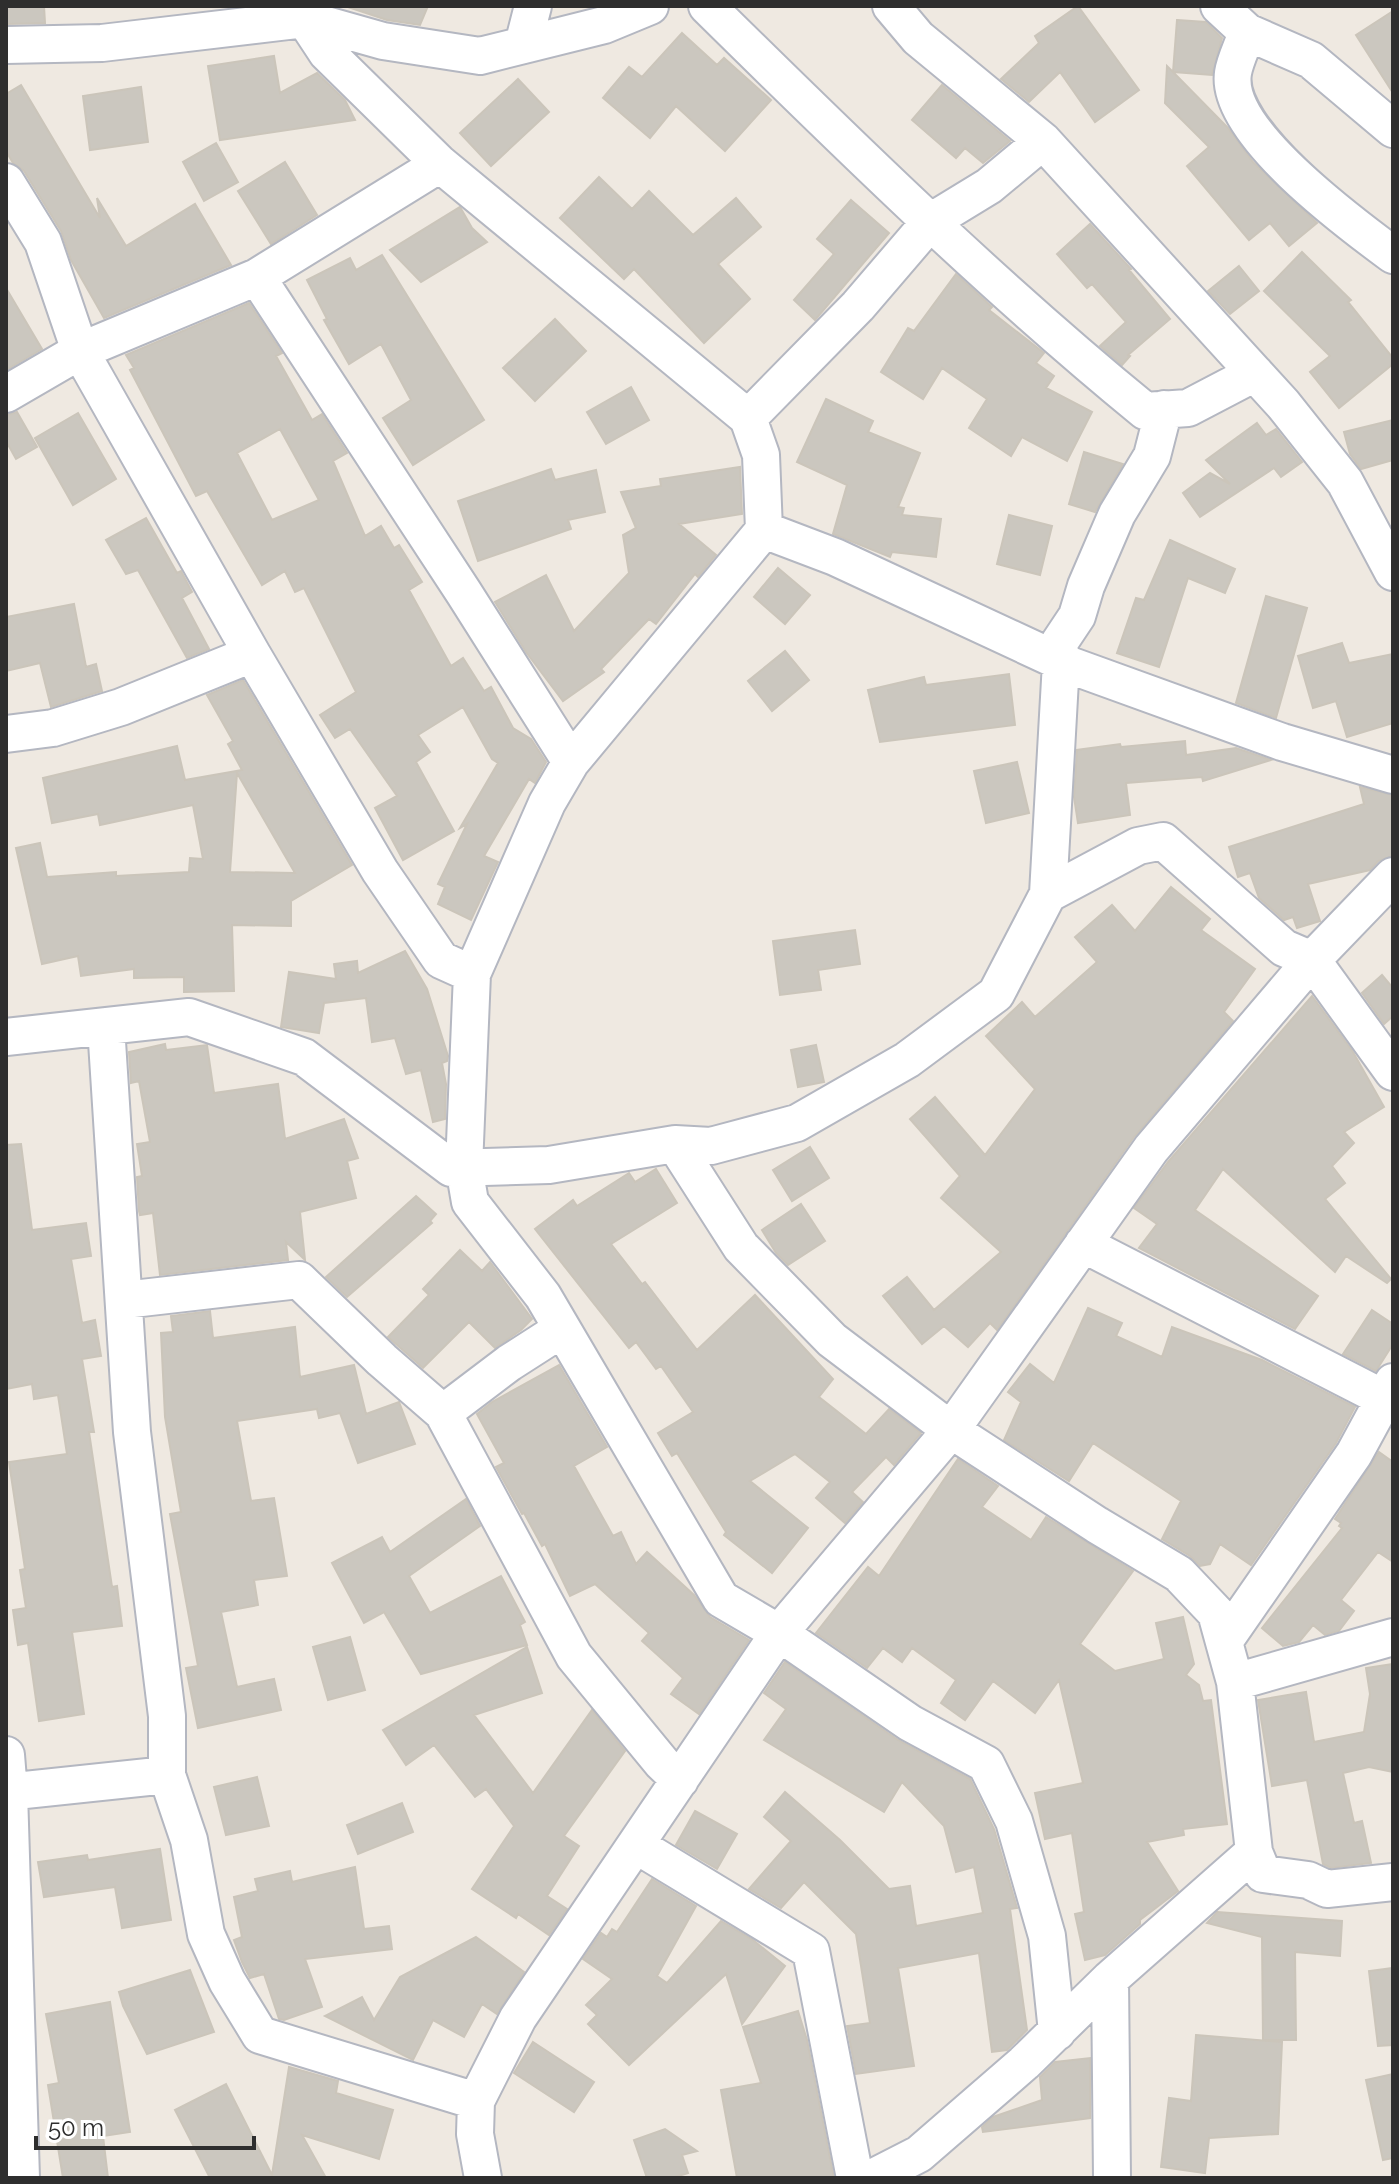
<svg xmlns="http://www.w3.org/2000/svg" width="1399" height="2184" font-family="Raleway,sans-serif">
<rect width="100%" height="100%" fill="#efe9e1"/>
<!-- building -->
<path fill="#cbc7bf" stroke="#cbc5ba" stroke-width="2" fill-rule="evenodd" d="M6,6H44L45,23L6,24Z
M345,6H428L420,25L387,20Z
M1078,6L1139,90L1095,122L1060,72L1029,102L1001,79L1039,43L1035,36Z
M1393,11V93L1356,35Z
M1177,20L1206,22L1222,38L1212,75L1173,72L1228,128L1253,162L1317,223L1289,246L1270,223L1249,240L1187,166L1209,147L1165,103L1167,66L1173,72Z
M682,33L717,65L724,58L771,100L725,151L676,106L650,138L603,98L629,67L642,77Z
M274,56L280,93L317,73L345,100L355,120L220,140L208,66Z
M518,79L549,112L491,166L460,133Z
M21,85L100,218L97,198L126,246L195,204L231,265L104,318L71,260L61,231L24,171L13,163L6,151V94Z
M942,85L1010,141L983,163L965,148L956,158L912,120Z
M141,87L148,142L90,150L83,96Z
M216,143L238,182L204,201L183,162Z
M285,162L317,215L271,244L238,191Z
M599,177L632,209L649,191L693,235L736,198L761,227L718,264L750,299L704,343L634,269L624,279L560,218Z
M851,200L889,233L815,320L794,300L834,254L817,239Z
M460,207L472,228L487,242L421,282L390,250Z
M1090,224L1131,269L1129,270L1170,319L1128,355L1130,356L1122,365L1100,346L1126,322L1092,284L1087,288L1057,254Z
M1302,252L1351,300L1348,302L1393,358V364L1339,408L1310,372L1330,356L1264,291Z
M382,255L484,420L413,465L383,418L411,400L381,344L349,364L324,320L327,319L307,280L350,258L356,270Z
M1239,266L1259,291L1230,314L1208,291Z
M956,274L992,307L989,310L1044,353L1036,363L1054,376L1046,388L1092,412L1067,461L1022,437L1011,456L969,428L987,399L942,368L923,399L881,372L908,328L914,331Z
M6,288L42,349L6,370Z
M249,303L282,353L276,356L312,420L322,414L347,453L333,461L365,536L381,526L394,548L399,545L422,582L409,590L451,666L463,658L484,691L491,687L513,728L531,739L546,762L535,783L529,779L484,856L498,862L471,920L438,904L445,887L438,884L467,824L460,828L498,763L492,759L463,707L418,735L430,752L416,762L454,831L403,860L375,808L397,796L350,729L335,738L320,715L356,692L304,588L295,592L285,571L262,585L207,491L196,496L130,370L134,368L126,355ZM280,429L319,500L272,520L237,453Z
M555,319L586,351L535,401L503,368Z
M631,387L649,420L606,444L587,412Z
M826,399L873,421L868,432L920,453L898,507L904,508L902,515L941,519L936,557L892,552L890,557L833,534L847,485L797,462Z
M17,412L37,447L16,459L6,441V415Z
M78,413L116,479L73,505L35,438Z
M1393,420V460L1361,469L1350,454L1344,432Z
M1257,423L1266,435L1276,429L1302,462L1281,477L1274,468L1200,517L1183,493L1210,473L1230,484L1206,460Z
M1084,452L1123,464L1095,512L1069,504Z
M740,467L742,514L679,524L716,555L698,577L695,574L656,624L649,619L601,669L604,672L563,701L526,652L495,602L546,575L574,631L629,573L623,535L636,528L621,492L661,486L660,479Z
M551,469L555,480L596,470L605,512L568,520L571,529L478,561L458,501Z
M1009,515L1052,526L1040,575L997,564Z
M146,518L177,573L181,571L192,592L182,598L209,649L187,658L138,570L126,574L106,540Z
M1170,540L1235,569L1225,593L1188,578L1159,667L1117,653L1136,598L1144,600Z
M778,568L810,595L785,624L754,597Z
M1266,596L1307,608L1276,718L1236,703Z
M74,604L86,667L96,664L102,691L51,707L40,663L6,671V617Z
M1342,643L1349,663L1393,654V723L1347,737L1336,701L1313,708L1298,656Z
M785,651L809,680L772,711L748,681Z
M1009,674L1015,725L880,742L868,690L924,677L926,685Z
M243,680L352,865L291,901V926L232,925L234,991L184,992V977L134,978V969L81,976L78,956L42,964L16,848L40,843L47,877L116,872V876L189,872L190,858L203,859L193,805L100,825L98,814L52,823L43,778L177,746L185,780L242,770L228,744L233,741L207,695ZM237,773L295,873L230,872Z
M1185,741L1186,755L1236,748L1271,760L1203,781L1202,777L1126,783L1130,815L1078,823L1074,797L1077,750L1120,744L1121,747Z
M1017,762L1029,813L986,823L974,771Z
M1360,787L1393,795V856L1378,861L1370,870L1308,884L1320,921L1297,928L1293,917L1284,920L1259,898L1250,873L1238,877L1229,847L1364,804Z
M1171,887L1210,919L1201,930L1255,969L1224,1012L1233,1021L1134,1137L997,1330L990,1323L968,1347L944,1326L922,1344L883,1296L907,1277L934,1310L1001,1252L941,1198L960,1176L910,1119L935,1097L985,1155L1035,1089L986,1036L1022,1002L1035,1017L1097,962L1075,937L1112,905L1135,931Z
M855,930L860,964L818,970L821,990L780,995L773,941Z
M405,951L427,989L448,1056L447,1061L442,1063L446,1084L445,1119L433,1122L421,1070L406,1074L395,1038L372,1042L366,998L324,1003L319,1033L281,1027L289,972L336,979L334,964L357,961L358,973Z
M1382,975L1393,988V1016L1384,1024L1362,993Z
M1312,996L1353,1052L1384,1107L1344,1132L1354,1143L1332,1166L1345,1183L1325,1199L1391,1279L1387,1283L1346,1256L1335,1272L1223,1169L1195,1210L1318,1296L1295,1329L1139,1248L1157,1224L1134,1208L1168,1162Z
M165,1044L166,1050L207,1045L214,1093L278,1084L285,1139L344,1119L358,1158L347,1161L356,1198L300,1212L305,1260L286,1242L288,1260L160,1275L153,1213L140,1215L139,1211L137,1177L142,1176L137,1144L150,1142L139,1081L131,1083L129,1052Z
M816,1045L824,1082L798,1087L791,1050Z
M21,1144L32,1230L86,1223L91,1256L71,1259L82,1323L95,1320L101,1356L82,1359L94,1432H89L112,1587L117,1586L122,1626L72,1632L84,1714L39,1721L28,1643L18,1645L13,1610L26,1608L20,1570L25,1569L9,1462L67,1454L58,1395L34,1399L32,1384L6,1389V1145Z
M810,1147L829,1178L792,1201L773,1170Z
M656,1169L677,1203L611,1244L642,1284L645,1282L697,1350L755,1295L833,1379L819,1397L866,1434L889,1409L921,1433L894,1465L886,1457L852,1492L863,1502L845,1523L816,1498L830,1482L795,1454L750,1481L808,1528L772,1573L724,1535L726,1532L677,1453L672,1456L658,1433L693,1412L661,1366L656,1369L636,1342L629,1348L535,1229L573,1200L577,1206L629,1173L635,1182Z
M416,1196L436,1214L430,1221L432,1223L347,1297L326,1277Z
M801,1204L825,1241L788,1265L776,1253L762,1230Z
M460,1250L482,1271L490,1262L532,1319L521,1330L495,1348L469,1322L423,1368L388,1337L429,1295L423,1289Z
M1088,1308L1122,1323L1116,1336L1162,1357L1172,1327L1262,1360L1355,1407L1336,1443L1251,1565L1220,1544L1210,1564L1200,1566L1190,1556L1162,1539L1181,1501L1093,1443L1069,1481L1004,1440L1021,1402L1008,1392L1030,1364L1054,1383Z
M1372,1310L1393,1324V1344L1376,1371L1343,1354Z
M210,1311L213,1338L295,1327L300,1377L354,1365L366,1414L399,1402L415,1444L358,1463L340,1413L319,1418L317,1409L237,1421L251,1501L274,1498L287,1576L254,1580L258,1605L221,1612L237,1687L274,1679L281,1710L198,1728L186,1668L198,1666L170,1514L181,1512L165,1417L161,1333L173,1332L171,1316Z
M559,1365L607,1447L574,1466L613,1536L621,1532L636,1564L647,1552L694,1595L710,1617L749,1640L699,1714L671,1694L683,1678L642,1641L649,1633L595,1584L570,1596L545,1544L542,1546L524,1513L522,1514L496,1467L504,1463L477,1414L492,1402Z
M1379,1452L1393,1462V1562L1378,1552L1341,1600L1354,1611L1339,1631L1325,1635L1313,1625L1299,1642L1283,1646L1262,1628L1342,1528L1339,1526L1341,1523L1335,1519Z
M958,1459L998,1486L982,1507L1031,1540L1046,1517L1133,1571L1080,1644L1115,1671L1164,1659L1156,1623L1183,1617L1194,1664L1186,1675L1199,1685L1203,1701L1211,1700L1227,1824L1183,1829L1184,1835L1147,1842L1178,1891L1140,1920V1924L1105,1955L1085,1960L1075,1914L1084,1912L1072,1833L1045,1839L1035,1793L1083,1783L1059,1680L1035,1713L993,1681L965,1720L941,1703L956,1680L912,1648L902,1662L883,1648L867,1668L816,1633L868,1567L879,1576Z
M466,1499L480,1526L409,1576L430,1613L501,1576L525,1622L520,1625L527,1645L421,1674L384,1612L364,1623L332,1563L382,1537L390,1552Z
M350,1637L365,1690L328,1700L313,1647Z
M527,1647L542,1693L474,1715L533,1793L592,1710L625,1751L564,1836L579,1846L547,1896L567,1909L549,1935L518,1914L516,1918L472,1889L514,1826L486,1789L475,1797L434,1745L406,1765L383,1730Z
M785,1662L898,1740L970,1779L994,1829L1017,1908L1010,1909L1027,2030L1007,2050L992,2052L979,1953L898,1968L914,2066L856,2074L847,2026L870,2023L856,1934L804,1882L781,1908L749,1889L791,1841L764,1817L785,1792L840,1840L889,1889L910,1886L916,1926L983,1913L974,1867L956,1872L944,1826L902,1782L884,1812L764,1740L786,1709L764,1693Z
M1393,1664V1772L1369,1767L1343,1773L1354,1823L1362,1821L1371,1863L1331,1868L1323,1864L1307,1780L1272,1786L1258,1700L1306,1692L1314,1742L1364,1732L1370,1694L1366,1668Z
M257,1777L269,1826L226,1835L214,1787Z
M402,1803L413,1832L358,1854L347,1825Z
M695,1811L737,1834L717,1869L676,1845Z
M160,1849L171,1920L122,1928L115,1887L44,1897L38,1862L87,1855L88,1860Z
M355,1867L364,1929L389,1926L392,1949L305,1959L322,2007L284,2020L279,2019L264,1974L250,1978L242,1962L234,1940L242,1937L234,1897L258,1891L255,1879L290,1871L292,1882Z
M652,1879L696,1906L657,1976L667,1983L721,1921L753,1940L785,1966L742,2024L726,1974L629,2065L588,2024L597,2015L586,2005L612,1979L583,1959L601,1933L607,1937L612,1929L617,1932Z
M1217,1912L1342,1921L1340,1956L1295,1952L1296,2040H1263L1262,1937L1207,1923Z
M476,1937L524,1972L497,2014L482,2004L464,2037L433,2020L413,2060L325,2016L362,1997L374,2020L400,1977Z
M1393,1968V2045L1378,2046L1369,1971Z
M190,1970L214,2032L147,2054L123,2006L119,1992Z
M110,2002L130,2132L103,2136L108,2178H63L48,2085L59,2083L46,2014Z
M798,2011L807,2040L834,2178H737L721,2090L761,2083L743,2027Z
M1196,2035L1282,2042L1278,2134L1209,2138L1205,2173L1161,2167L1169,2098L1191,2101Z
M533,2042L594,2082L574,2112L514,2073Z
M1090,2058V2118L983,2132L982,2127L993,2117L1042,2100L1040,2077L1055,2062Z
M289,2067L338,2081L336,2093L393,2110L379,2159L302,2135L326,2178H210L175,2110L226,2084L272,2175Z
M1393,2074V2158L1383,2160L1366,2080Z
M665,2129L697,2151L682,2155L688,2173L672,2178H647L634,2140Z"/>
<g fill="none" stroke-linecap="round" stroke-linejoin="round">
<!-- minor casing -->
<g stroke="#b4b7c1" stroke-width="40">
<path id="minor" d="M296,6L327,53L440,164L748,418L761,455L764,530L835,557L1061,662L1282,742L1393,775
M707,6C849,146 991,285 1145,411L1188,408L1255,373
M891,6L918,38L1043,141L1283,404L1345,482L1393,572
M1219,6L1247,32L1311,60L1393,129
M1247,32C1243,45 1235,60 1233,73C1224,131 1351,224 1393,255
M6,45L102,43L305,19L383,41L480,56L604,25L650,6
M523,45L533,6
M6,182L43,242L80,351L252,654L380,871L441,960L472,974
M257,277L464,593L571,762
M6,394L80,351L257,277L440,164
M748,418L858,306L930,222L989,186L1043,141
M764,530L571,762L547,803L472,974L464,1167L470,1202L543,1296L721,1599L779,1633L910,1723L986,1764L1014,1821L1047,1936L1057,2032
M6,734L53,728L121,707L252,654
M1048,894L1061,662L1059,643L1077,616L1086,586L1117,514L1152,456L1164,409
M106,1026L132,1432L167,1716V1775L189,1840L206,1934L227,1981L260,2035L476,2101
M6,1037L189,1017L304,1057L451,1168L549,1165L675,1144L711,1146L797,1123L907,1060L996,994L1048,894L1138,846L1163,841L1284,948L1312,960L1393,1072
M675,1144L741,1247L832,1340L951,1430L1097,1525L1179,1574L1216,1613L1235,1682L1254,1852L1263,1874L1308,1880L1327,1889L1393,1882
M1083,1244L1385,1399
M124,1300L299,1280L382,1360L443,1413L574,1656L662,1763L680,1780
M443,1413L509,1363L562,1329
M1225,1640L1354,1454L1393,1382
M1235,1682L1393,1637
M6,1755L9,1792L21,2178
M6,1792L167,1775
M636,1845L811,1951L855,2178
M1110,1979L1112,2178
M483,2178L475,2134L476,2101L518,2018L779,1633L951,1430L1151,1149L1312,960L1393,876
M872,2178L919,2154L1024,2063L1110,1979L1254,1852"/>
</g>
<!-- minor -->
<use href="#minor" stroke="#fff" stroke-width="36"/>
</g>
<!-- border -->
<rect width="1399" height="2184" fill="none" stroke="#2e2e2e" stroke-width="16"/>
<!-- scale -->
<path d="M36 2136v12h218v-12" fill="none" stroke="#2e2e2e" stroke-width="4"/>
<text x="48" y="2136" font-size="24" fill="#2e2e2e" stroke="#ffffff" stroke-width="6" paint-order="stroke">50 m</text>
</svg>
